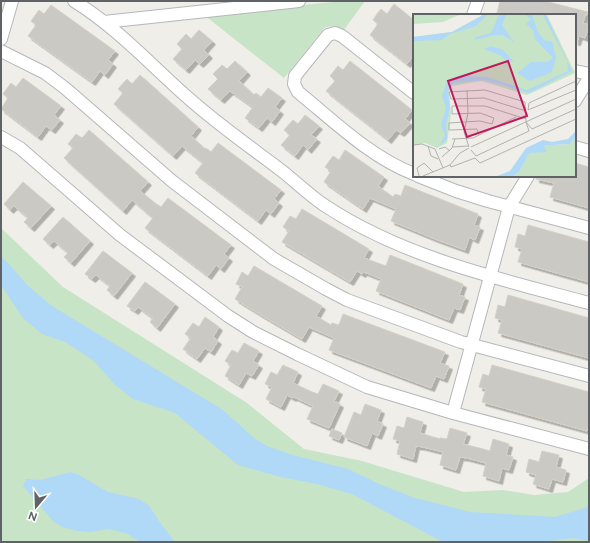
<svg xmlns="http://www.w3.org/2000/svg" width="590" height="543" font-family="Figtree,sans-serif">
<defs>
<filter id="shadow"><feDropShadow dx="3.5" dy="3.5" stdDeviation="0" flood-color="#0004"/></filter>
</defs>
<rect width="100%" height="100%" fill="#efeee8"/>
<!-- green -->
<path fill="#c7e4c7" d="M344,1H365L343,31C336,26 332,25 324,28L284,78L204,15Z
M1,228L63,287L247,403L304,449L362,461L464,492L503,490L534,495L568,492L589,478V542H1Z"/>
<!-- water -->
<path fill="#b0d8f7" d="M1,257L9,264L27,285L52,306L223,410L255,439L269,447L293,455L348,469L379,484L415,498L470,512L555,517L585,508L589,505V541L574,538L541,542H443L352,494L317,484L281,477L238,465L175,413L133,399L115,385L93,360L65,342L42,334L23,318L1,285Z
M70,472L79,475L108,492L139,499L149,506L161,524L175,542H140L126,533L109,529L89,532L78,531L62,527L53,521L23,486L26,479L40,480Z"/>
<!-- building -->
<path fill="#cbc9c4" stroke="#d4d0c6" filter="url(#shadow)" d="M500,1H544L588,12L587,15H585L583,23L589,25L585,38L579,36L577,42H575V15H503L497,13Z
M394,4L414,20V55L407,64L370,35L378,24L373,20L377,14L381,9L387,14Z
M51,5L115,51L108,60L113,64L105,75L100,71L92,82L28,36L36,25L31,21L39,10L44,14Z
M199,30L212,41L204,50L209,55L200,64L195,60L186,70L173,59L182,49L177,44L186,34L191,39Z
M235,61L247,72L239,81L254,95L256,93L261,97L268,88L282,98L275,107L280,111L272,122L267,118L259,128L245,118L253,107L230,91L221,100L208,89L218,79L213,74L222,65L227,69Z
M350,61L412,110L405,119L410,123L401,133L396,130L388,140L326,91L335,81L330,76L338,66L343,70Z
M140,75L198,127L191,136L205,149L206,148L211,152L218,143L281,190L274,199L279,203L271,214L266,210L258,221L195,173L203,163L182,146L173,156L114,104L123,93L118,89L127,79L132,84Z
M23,78L61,106L54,115L60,120L52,130L46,126L38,137L1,109L8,98L3,94L11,83L16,87Z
M305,115L319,126L311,135L317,139L308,150L303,145L295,156L281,145L290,135L284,130L293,120L298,124Z
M89,130L148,182L140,191L155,203L161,207L168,198L231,245L224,254L229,258L221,269L216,265L208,276L145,228L153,218L132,200L123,211L64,158L73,148L68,144L76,134L82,138Z
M345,150L384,177L378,186L393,197L395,194L401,196L405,185L478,214L474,225L480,227L475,240L469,237L465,250L435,239L391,221L396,209L377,201L370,198L363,209L324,182L331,171L325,167L333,156L339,160Z
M575,163L589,167V208L550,197L554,183L536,179V176H575Z
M23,182L51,206L31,228L24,222L28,218L14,206L10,210L4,204Z
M302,209L369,249L364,258L386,266L390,255L463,284L459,295L465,297L460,310L454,308L449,320L376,291L381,279L364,272L362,274L357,271L350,282L282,242L289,231L283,227L290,216L296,219Z
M63,217L90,241L71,263L64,257L68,253L54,241L50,245L43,239Z
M528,225L589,242V282L518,262L522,249L515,247L518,234L525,236Z
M103,251L132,273L114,296L107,290L110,286L96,275L92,279L85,274Z
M254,266L322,306L316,316L331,325L332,323L339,325L343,314L445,352L440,363L449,366L444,379L436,376L431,388L329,350L334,338L309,327L302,339L261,315L235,299L242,287L236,284L242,272L248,276Z
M145,282L175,304L157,328L150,322L153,318L138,307L135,311L127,306Z
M508,295L589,318V358L498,333L502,320L495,318L498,305L505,307Z
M205,317L219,327L213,337L218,341L211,352L205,348L197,359L183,349L191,338L185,334L193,323L199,327Z
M244,343L259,351L253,361L259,365L252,376L246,373L239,385L225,376L231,365L225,361L232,350L238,353Z
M283,365L298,372L293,383L312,392L318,394L323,384L339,391L334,401L340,404L329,428L307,419L313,406L294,397L293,398L287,395L281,407L266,399L272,387L265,384L271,372L277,375Z
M492,365L589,392V424L587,431L482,402L486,389L479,387L481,380L483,374L489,376Z
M365,404L381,410L377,421L383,424L378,436L372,433L367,446L344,437L354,412L361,415Z
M407,417L423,422L420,433L440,439V438L447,439L450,428L467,433L463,444L483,449L490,451L493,439L509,444L506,455L513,457L509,470L502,468L499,481L483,476L486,463L467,458L460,457L456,470L440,465L443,452L423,447L416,446L413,459L397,454L400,441L393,439L397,426L404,428Z
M332,429L342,433L339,440L329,436Z
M542,451L559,455L556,467L566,470L563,482L552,479L549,489L533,484L536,475L526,472L529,459L539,462Z"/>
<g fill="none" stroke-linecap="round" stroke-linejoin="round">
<!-- street casing -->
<g stroke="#b5b7bb" stroke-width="14">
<path id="street" d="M74,1C116,27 149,63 186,96C216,123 249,146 282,171C296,182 309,195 324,205C402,257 499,279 589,303
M473,15L478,1
M104,22L299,1
M1,39L12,1
M1,51L45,73L65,88L172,181L274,259L326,289L347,300L461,342L589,376
M575,71L589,74
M414,93L342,36L335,33L328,35L295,76L294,84L298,92C334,121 370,157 414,174
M575,101L589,78
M1,137L20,148L120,235L228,316L253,332L297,354L367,387L453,413L589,449
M575,147L589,151
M418,176L456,191L488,201L589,228
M453,413L509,207L528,176"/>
</g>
<!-- street -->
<use href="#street" stroke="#fff" stroke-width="12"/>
</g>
<!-- overview -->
<g transform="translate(413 14)">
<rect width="163" height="163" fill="#efeee8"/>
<path d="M0,1H46L30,8L0,10ZM70,1H134L162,59L114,81L68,67L39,72L36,78L38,100L34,129L24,134L12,129L0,131V23L39,18ZM163,123V162H100L106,158L115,139L132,137L131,132L138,131L157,130Z" fill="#c7e4c7"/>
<path d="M70,1H74L63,12L37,20L29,26L0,27V23L39,18ZM86,1H93L89,11L101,28L90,21H81L62,26L63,23L78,19ZM113,1H119L125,18L131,26L139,28L143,44L139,58L117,67L104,59L118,48H134L140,44L122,25L120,16L113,10L118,5ZM130,1H133L159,57L116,79L71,66L40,69L35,77L37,94L33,110L34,125L26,132L32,121L28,111L33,93L29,82L34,68L47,62L74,63L114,76L155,57L154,47ZM78,32L90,36L101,48L93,47L87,41L71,35ZM163,117V123L157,130L138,131L131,132L134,138L116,139L106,158L100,162H84L97,157L113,134L130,126L139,128L155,125Z" fill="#b0d8f7"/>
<path fill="none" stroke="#b1b2b0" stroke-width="1" d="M163,67L116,89L115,96L163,76M54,76L55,99L51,118L56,133M113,97L71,84L38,85L36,78L72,76L112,88L113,108M66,121L64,115L36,116V109L67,107L79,110L81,104L67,99L39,100V92H72L113,105M39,125L60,124L103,103M0,131L9,130L22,135L30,154M15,132L18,142L25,145M40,133L55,132M58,133L163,85M26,135L32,133L37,137M58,136L63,142L116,117L113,108L119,115L163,95M29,143L39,134L42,125M37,151L38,153L62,144L67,149L163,105M6,162L4,154L11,149L20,158M10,162L37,151L47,139L56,134"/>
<path fill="#c2185b" fill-opacity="0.15" stroke="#c2185b" stroke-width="2" d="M95,47L114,102L54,123L35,67Z"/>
<rect width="163" height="163" fill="none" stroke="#5f6266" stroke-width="2"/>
</g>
<!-- border -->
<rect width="590" height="543" fill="none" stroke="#5f6266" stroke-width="4"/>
<!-- north arrow -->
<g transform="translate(36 507) rotate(199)" stroke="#ffffff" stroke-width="3" paint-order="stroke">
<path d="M0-3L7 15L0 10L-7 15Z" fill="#5f6266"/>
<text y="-6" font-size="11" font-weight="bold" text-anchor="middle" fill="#5f6266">N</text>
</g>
</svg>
